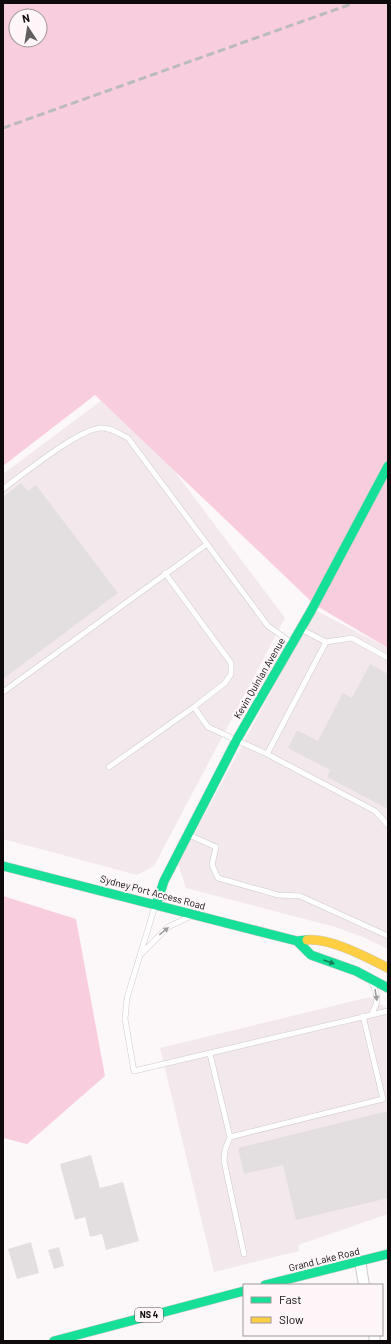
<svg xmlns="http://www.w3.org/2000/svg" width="391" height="1344" font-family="Barlow,sans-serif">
<rect width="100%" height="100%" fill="#fcf8fa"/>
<!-- built -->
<path fill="#f3e8ec" d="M114,391L285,618L154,866L137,875L3,839V474Z
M315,610L388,648V949L363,937L335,927L186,888L178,864Z
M370,997L388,1009V1214L298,1245L299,1251L214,1272L160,1048Z"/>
<!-- forest -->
<path fill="#f8cede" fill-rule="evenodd" d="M3,3H388V648L315,605L95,395L3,466ZM16,16H40V40H16Z
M3,896L76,919L105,1076L27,1144L3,1138Z"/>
<!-- building -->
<path fill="#e3dfe0" d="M21,483L28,491L36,485L118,593L3,679V497Z
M370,664L388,674V809L327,777L330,770L288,748L297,730L318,741L343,693L352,698Z
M388,1111V1198L296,1220L283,1165L244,1174L238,1148Z
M91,1155L100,1188L123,1182L139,1241L106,1250L102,1234L90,1237L85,1217L75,1220L60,1164Z
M31,1242L39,1273L17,1279L8,1249Z
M59,1247L64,1266L54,1269L48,1250Z"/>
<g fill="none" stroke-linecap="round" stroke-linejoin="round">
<!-- lane casing -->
<g stroke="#cecacc" stroke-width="6">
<path id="lane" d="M3,489C22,475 81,427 102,428C112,428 120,434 128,438L268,626L292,643
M165,573L231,663V674L225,683L194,707
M301,629L326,642L352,638L388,658
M3,692L207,544
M267,754L326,642
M109,767L194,707L208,727L267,754L375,811L388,825
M189,835L216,847L212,865L218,878L278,895L300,896L388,936
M155,906L127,998L125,1019L134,1071L388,1011
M142,953L168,927L189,917
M372,1013C379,1002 378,995 372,983
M210,1054L230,1137L383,1099L363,1016
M230,1137L225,1150L224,1161L244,1254"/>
</g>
<!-- street casing -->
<g stroke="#cecacc" stroke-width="12">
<path id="street" d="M360,1261L364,1285
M374,1335L375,1341"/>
</g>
<!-- fast casing -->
<g stroke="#cecacc" stroke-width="10">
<path id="fast" d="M3,866L297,941L307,940
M156,905L164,881L236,741L311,611L388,466
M297,941L311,955L356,971L388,988
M265,1285L388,1254
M54,1341L244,1291"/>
</g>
<!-- slow casing -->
<g stroke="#cecacc" stroke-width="10">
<path id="slow" d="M307,940C331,938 366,957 388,968"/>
</g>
<!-- lane -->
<use href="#lane" stroke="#fffefe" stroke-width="5"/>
<!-- street -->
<use href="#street" stroke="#fffefe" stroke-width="10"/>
<!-- fast -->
<use href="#fast" stroke="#16e098" stroke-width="9"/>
<!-- slow -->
<use href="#slow" stroke="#ffcf43" stroke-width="9"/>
<!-- rail -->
<path stroke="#bbb" stroke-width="3" stroke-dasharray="8 4" stroke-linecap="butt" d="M3,128L354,3"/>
</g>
<!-- one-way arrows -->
<defs><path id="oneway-solid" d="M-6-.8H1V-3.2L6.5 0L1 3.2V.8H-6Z"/></defs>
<g fill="#9f9d9d">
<use href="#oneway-solid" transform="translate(164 931) rotate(-39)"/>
<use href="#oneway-solid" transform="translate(376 995) rotate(80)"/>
</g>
<use fill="#138059" href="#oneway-solid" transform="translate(329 962) rotate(19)"/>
<g text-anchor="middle" stroke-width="4" stroke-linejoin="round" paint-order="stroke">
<!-- shield labels -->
<rect fill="#fef6f9" stroke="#575253" stroke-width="1" x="135" y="1308" width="28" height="14" rx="3"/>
<g font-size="9" font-weight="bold" fill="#0f0b0c">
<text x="149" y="1318">NS 4</text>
</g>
<!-- street labels -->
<g font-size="10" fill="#0f0b0c" stroke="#fef6f9">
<text transform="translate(259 678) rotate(-60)" y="4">Kevin Quinlan Avenue</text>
<text transform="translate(153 892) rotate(15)" y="4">Sydney Port Access Road</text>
<text transform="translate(324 1259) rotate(-14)" y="4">Grand Lake Road</text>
</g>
</g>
<!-- border -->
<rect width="391" height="1344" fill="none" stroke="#0f0b0c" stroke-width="8"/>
<!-- legend -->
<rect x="243" y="1284" width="140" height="52" fill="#fef6f9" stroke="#9e989a"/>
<rect x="251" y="1297" width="20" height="6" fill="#16e098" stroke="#9e989a"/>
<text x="279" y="1304" font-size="12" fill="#0f0b0c">Fast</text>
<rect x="251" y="1317" width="20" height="6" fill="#ffcf43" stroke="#9e989a"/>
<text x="279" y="1324" font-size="12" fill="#0f0b0c">Slow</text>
<!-- north arrow -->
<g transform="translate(28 28) rotate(348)"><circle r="19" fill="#fef6f9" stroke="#9e989a"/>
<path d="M0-3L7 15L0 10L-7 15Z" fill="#625e5f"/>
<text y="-6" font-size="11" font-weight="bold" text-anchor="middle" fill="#0f0b0c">N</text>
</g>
</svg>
